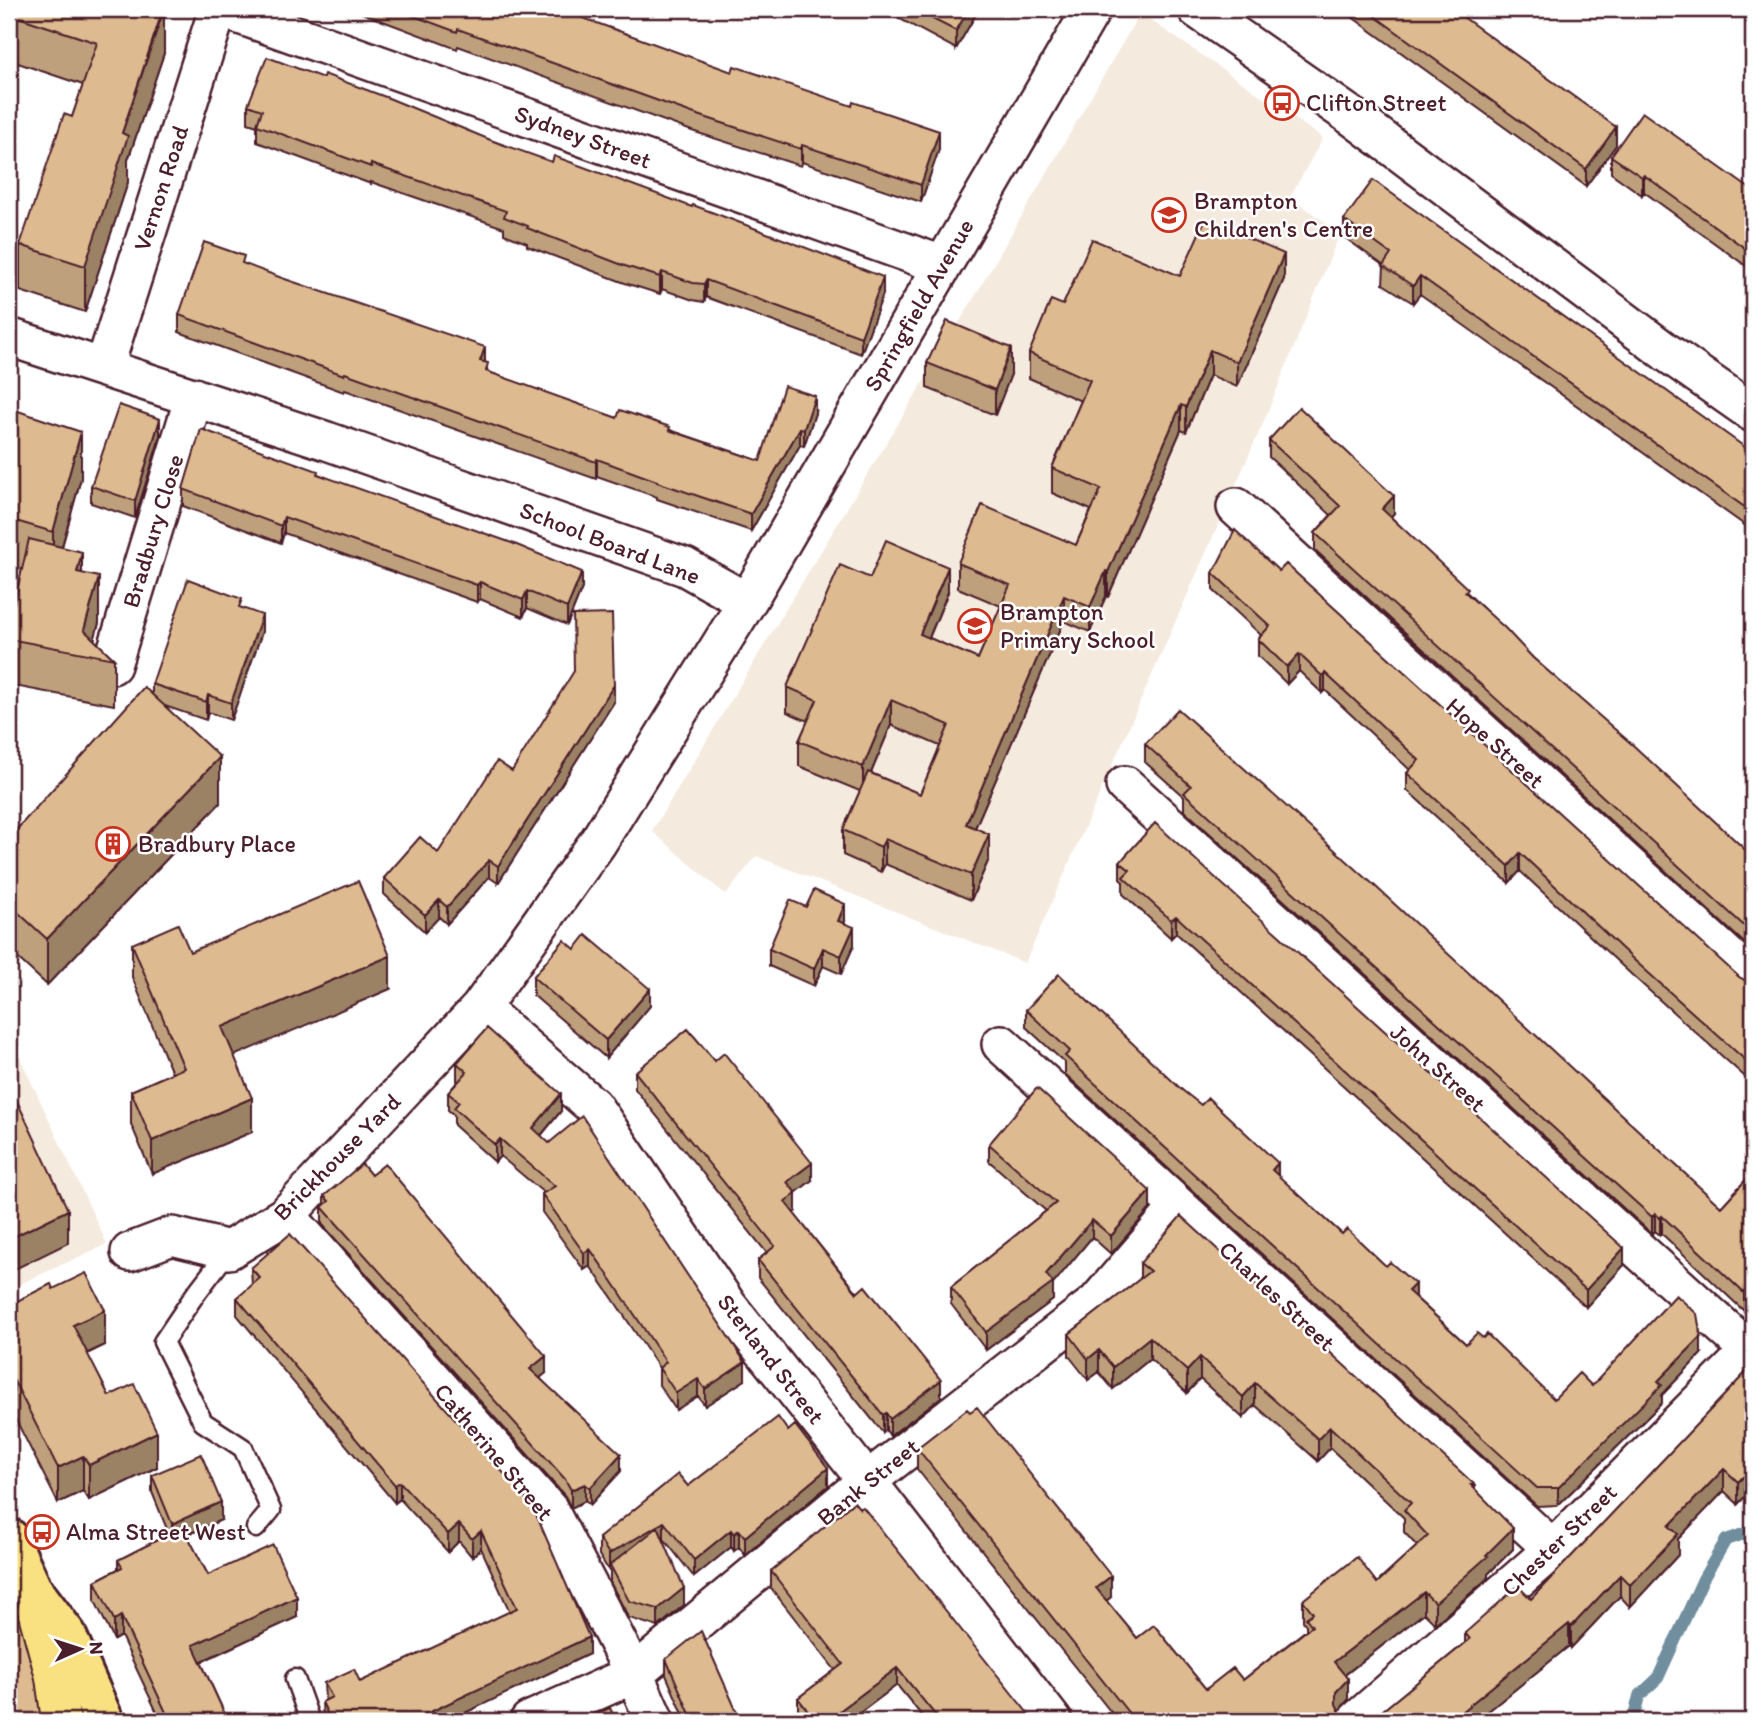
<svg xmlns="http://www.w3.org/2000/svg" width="1762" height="1730" font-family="Itim,sans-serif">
<rect width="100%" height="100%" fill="#fff"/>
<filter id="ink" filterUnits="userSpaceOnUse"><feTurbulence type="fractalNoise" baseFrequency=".0143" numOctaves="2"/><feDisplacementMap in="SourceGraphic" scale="14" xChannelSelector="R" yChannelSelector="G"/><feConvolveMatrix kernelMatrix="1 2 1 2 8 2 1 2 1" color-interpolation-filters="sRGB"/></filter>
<g filter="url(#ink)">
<!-- built -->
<path fill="#f5eade" d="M1140,13L1323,138L1290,197L1340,233L1264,421L1025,963L756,856L726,895L652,831L974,298Z
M9,1040L16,1049L107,1244L9,1289Z"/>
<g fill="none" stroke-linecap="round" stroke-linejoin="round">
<!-- stream -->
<path stroke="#718e9e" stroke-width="12" d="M1633,1721L1639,1696L1658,1678L1703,1579L1726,1540L1753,1531"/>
<!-- service casing -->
<g stroke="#4a1f2b" stroke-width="23">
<path id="service" d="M229,1250L194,1296L163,1342L203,1422L243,1448L271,1510L256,1528
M295,1679L310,1721"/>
</g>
<!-- minor casing -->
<g stroke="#4a1f2b" stroke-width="42">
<path id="minor" d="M223,9L942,265
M1197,9L1354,118L1666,352L1753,413
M9,337L327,441L685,567L747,602L598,842L480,1008L286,1215L229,1250L172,1236L130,1252
M104,368L218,9
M1236,507L1753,979
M747,602L1092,9
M112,665L194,397
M1125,785L1750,1351
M480,1008L593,1106L728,1306L867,1481L1053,1721
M1001,1044L1553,1549
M286,1215L549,1510L634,1674L655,1721
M529,1721L634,1674L867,1481L1097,1302L1179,1207
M1356,1721L1553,1549L1753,1348"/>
</g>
<!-- trunk casing -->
<g stroke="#4a1f2b" stroke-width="44">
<path id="trunk" d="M9,1538L32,1589L66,1634L104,1721
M37,1611L61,1721"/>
</g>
<!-- service -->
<use href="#service" stroke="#fff" stroke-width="18"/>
<!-- minor -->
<use href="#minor" stroke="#fff" stroke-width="37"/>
<!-- trunk -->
<use href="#trunk" stroke="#f9e181" stroke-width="38"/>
</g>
<!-- wall -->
<path fill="#bfa07c" stroke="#4a1f2b" stroke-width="2" fill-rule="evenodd" d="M9,9L164,53L128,160V182L85,312L20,291V245L72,117L83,85L9,60Z
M351,9H558L939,149L921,202L802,162L801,166L692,131L458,46L457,49Z
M885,9H979L956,49L885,11Z
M1341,9H1452L1616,145L1586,186Z
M248,105L493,141L883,294L861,354L706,297L704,302L693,300L662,289L660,294L625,283L527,246V243L504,234V228L371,182V184L257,142V126L248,123Z
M1611,156L1753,191V271L1644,192L1642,195L1611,173Z
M1344,220L1753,453V531L1420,294L1413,303L1383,284L1384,266L1344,237Z
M244,264L485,362L488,372L617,418L670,430L760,461L815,413L804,446L800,445L751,531L657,499V497L597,476L596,479L345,390L344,392L179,332V315Z
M1180,276L1284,279L1237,387L1210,375L1186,432L1181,430L1108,597L1106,596L1090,632L1064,621L975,828L989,859L971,900L885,864L881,872L843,855V830L860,791L799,766V741L808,721L787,712V687L870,578L948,592L929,638L978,659L1001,606L958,588V563L1076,545L1091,510L1052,493V468L1081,401L1029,378V353L1063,305ZM891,725L940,746L920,794L871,773Z
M927,363L1011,374L995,415L927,388Z
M9,408L81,478L62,547L82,573L99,623L94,640L114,659V705L9,685V626L22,569L9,565Z
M160,437L135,518L91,503V486Z
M1269,440L1394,513L1391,517L1533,658L1753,857V951L1315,550V533L1331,515L1269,457Z
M318,474L582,588L567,625L527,608L523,617L480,599L477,602L284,533L281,543L183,506V489Z
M1279,571L1739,977L1748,982H1753V1084L1633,976L1520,871L1509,883L1407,790V773L1410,770L1325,690L1322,693L1299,671L1287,684L1258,656V639L1261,635L1213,590V573Z
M242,608L262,632L231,720L208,712L206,720L165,706L220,803L47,985L9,950V838L152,693V684Z
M614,702L498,883L489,877L447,924L439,917L425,932L384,894V878L438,853L512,771Z
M1145,744L1721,1207L1753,1172V1301L1744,1311L1662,1234L1660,1235L1655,1231L1652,1234L1184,810V797L1145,762Z
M1120,862L1624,1265L1586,1307L1176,933L1171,938L1123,894V882L1120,879Z
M806,907L845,921L844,923L854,945L841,974L823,966L814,986L769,966V949Z
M132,944L190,952L390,989L234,1055L252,1132L152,1174L131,1124V1091L172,1073L132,977Z
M575,949L650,1006L606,1058L533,995V977Z
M1026,1010L1182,1090L1342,1234L1415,1297L1466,1344L1554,1399L1592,1386L1701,1354L1662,1395V1403L1558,1505L1537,1506L1065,1074V1063L1026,1027Z
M457,1063L561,1111L541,1136L745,1380L705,1406L698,1396L676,1410L659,1385V1368L613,1299L590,1266L584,1270L542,1212V1194L544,1193L500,1156L495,1162L454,1125V1115L448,1110V1093L458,1081L457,1080Z
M635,1072L812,1180L795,1193L796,1211L793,1212L941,1397L890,1436L886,1430L883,1433L758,1278V1260L767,1253L635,1089Z
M989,1144L1150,1209L1111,1254L1092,1237L1053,1284V1300L986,1350L951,1304V1287L1046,1211L989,1161Z
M324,1196L546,1373L540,1378L621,1471L590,1505L585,1501L571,1508L565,1496L322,1224V1207L324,1205Z
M1140,1263L1475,1485V1489L1513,1549L1488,1574V1578L1435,1624L1424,1613L1345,1675L1348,1700L1339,1711L1341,1714L1349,1719L1359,1720L1376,1716L1465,1643V1633L1531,1599L1753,1365V1488L1738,1504L1724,1491L1678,1539V1555L1630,1607L1620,1596L1571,1648L1569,1646L1476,1721H1118L917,1469V1448L1111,1597L1106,1601L1137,1638L1206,1689L1243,1680L1306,1630V1625L1303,1621V1600L1377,1583L1417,1546L1404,1532V1518L1330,1448L1318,1461L1255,1405L1243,1418L1200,1379L1187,1393L1150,1359L1113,1389L1099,1372L1088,1380L1069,1356V1334L1140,1279Z
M251,1268L589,1654L448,1721H323L322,1702L325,1701L324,1683L360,1682L510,1612L481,1548L472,1557L459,1541L448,1552L400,1499L395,1503L237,1315V1298L252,1286Z
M53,1289L105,1345L87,1354L109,1396L157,1467L89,1500L83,1491L58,1503L14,1416L9,1418V1305Z
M152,1475L221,1520L187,1535L208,1575L297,1617L201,1662L228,1721H161L121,1636L114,1640L95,1601V1581L118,1569V1560L169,1534L152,1492Z
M688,1486H828L745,1555L739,1547L734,1551L731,1547L694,1577L664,1539L663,1540L684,1605L658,1627L629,1618L610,1582V1571H609L599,1555V1538Z
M771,1571L1034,1721H926L897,1685L849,1721H804L798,1714V1698L835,1670L771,1588Z
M666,1659L741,1721H686L666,1675Z"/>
<!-- shaded-wall -->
<path fill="#9b8265" stroke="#4a1f2b" stroke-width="2" d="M164,9V53L128,160V182L85,312V266L122,133Z
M969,9H979L956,49V31Z
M1616,127V145L1586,186V169Z
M939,131V149L921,202V185Z
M802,145V162L801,166V149Z
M1644,175V192L1642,195V177Z
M1284,254V279L1237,387V362Z
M662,272V289L660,294V277Z
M1420,276V294L1413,303V286Z
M883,277V294L861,354V337Z
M706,280V297L704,302V284Z
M485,347V364L480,361Z
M1011,348V374L995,415V390Z
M1210,350V375L1186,432V407Z
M815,396V413L804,446V429Z
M1181,405V430L1108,597V572Z
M160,419V437L135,518V501Z
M800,428V445L751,531V514Z
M81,432V478L53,578V532Z
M597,459V476L596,479V462Z
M1394,496V513L1382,526V509Z
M284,517V533L281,543V526Z
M82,552V598L77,572Z
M948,567V592L920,659V634Z
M1106,571V596L1090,632V607Z
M582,572V588L567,625V608Z
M99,577V623L90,654L84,630Z
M480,582V599L477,602V585Z
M527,591V608L523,617V600Z
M1064,596V621L966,849V824Z
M262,615V632L231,720V703Z
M1299,654V671L1287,684V667Z
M1325,673V690L1322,693V676Z
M614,685V702L498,883V866Z
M208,695V712L206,720V702Z
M891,700V725L863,792V767Z
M220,757V803L47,985V939Z
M989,834V859L971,900V875Z
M885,839V864L881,872V847Z
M1520,853V871L1509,883V866Z
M489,860V877L447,924V907Z
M439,900V917L425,932V915Z
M845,904V921L838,938V921Z
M1176,916V933L1171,938V920Z
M854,927V945L841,974V956Z
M823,948V966L814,986V969Z
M390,956V989L222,1061V1027Z
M650,989V1006L606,1058V1040Z
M561,1094V1111L533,1145V1128Z
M252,1098V1132L152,1174V1141Z
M500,1139V1156L495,1162V1145Z
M812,1163V1180L787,1200V1182Z
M1278,1163V1181L1272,1170Z
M1150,1191V1209L1111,1254V1236Z
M796,1193V1211L785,1219V1202Z
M68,1210V1243L9,1272V1239Z
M1655,1213V1231L1652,1234V1217Z
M1662,1216V1234L1660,1235V1218Z
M1092,1220V1237L1053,1284V1300L986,1350V1332L1046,1274Z
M1624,1248V1265L1586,1307V1290Z
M590,1249V1266L584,1270V1253Z
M1753,1283V1301L1744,1311V1293Z
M1415,1284V1301L1408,1291Z
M105,1310V1345L73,1360V1325Z
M1150,1337V1359L1113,1389V1367Z
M1701,1337V1354L1662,1395V1403L1558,1505V1488L1658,1381Z
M1099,1350V1372L1088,1380V1359Z
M546,1356V1373L530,1386V1369Z
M1200,1357V1379L1187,1393V1371Z
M745,1362V1380L705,1406V1389Z
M698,1379V1396L676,1410V1393Z
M941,1380V1397L890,1436V1419Z
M14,1381V1416L9,1418V1383Z
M1255,1383V1405L1243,1418V1397Z
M886,1413V1430L883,1433V1415Z
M1330,1427V1448L1318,1461V1439Z
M157,1432V1467L89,1500V1465Z
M621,1454V1471L590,1505V1488Z
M83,1456V1491L58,1503V1468Z
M1753,1467V1488L1738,1504V1482Z
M828,1468V1486L745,1555V1537Z
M1724,1469V1491L1678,1539V1555L1630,1607V1585L1669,1526Z
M400,1482V1499L395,1503V1485Z
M585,1484V1501L571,1508V1490Z
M221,1502V1520L172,1541V1524Z
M664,1522V1539L612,1569L610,1565L609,1571V1554Z
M459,1524V1541L448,1552V1534Z
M1513,1528V1549L1488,1574V1578L1435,1624V1603Z
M731,1530V1547L694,1577V1560Z
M739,1530V1547L734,1551V1534Z
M481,1531V1548L472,1557V1539Z
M1620,1575V1596L1571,1648V1627Z
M1111,1576V1597L1096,1609V1588Z
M684,1588V1605L658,1627V1609Z
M1424,1592V1613L1334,1683V1662Z
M297,1597V1617L193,1665V1645Z
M121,1616V1636L114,1640V1620Z
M1569,1624V1646L1476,1721H1450Z
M589,1637V1654L448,1721H411Z
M897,1668V1685L849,1721H826Z
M1348,1679V1700L1336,1714V1692Z"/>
<!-- building -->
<path fill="#deba90" stroke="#4a1f2b" stroke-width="2" d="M9,9H163L122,133L128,136L85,266L20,245L64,114L72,117L97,43L9,14Z
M395,9H558L732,72L734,66L852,106L853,102L939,131L921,185L802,145L801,149L692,113L458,29L457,32Z
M913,9H969L956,31Z
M1365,9H1452L1616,127L1586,169Z
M267,57L323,78L324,74L391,99L493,141L552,162L554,156L692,207L693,205L883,277L861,337L706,280L704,284L693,283L662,272L660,277L625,266L527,228L528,226L504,217L506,211L371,164V167L257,125L262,110L248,105Z
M1642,112L1753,191V254L1644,175L1642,177L1611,156Z
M1373,180L1753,453V513L1420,276L1413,286L1383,266L1391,254L1344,220Z
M1205,220L1284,254L1237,362L1210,350L1186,407L1181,405L1108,572L1106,571L1090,607L1064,596L966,824L989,834L971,875L885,839L881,847L843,830L868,772L920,794L949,725L891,700L863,767L799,741L817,700L787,687L840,565L870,578L886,540L948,567L920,634L978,659L1010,585L958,563L982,505L1076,545L1101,489L1052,468L1090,380L1029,353L1051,300L1063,305L1092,239L1180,276Z
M204,242L244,256L242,263L282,278L485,347L480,361L488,363L486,371L617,418L620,410L670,427L669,430L760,461L784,386L815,396L804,429L800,428L751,514L657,482V481L597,459L596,462L345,373L344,375L179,315Z
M947,321L1011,348L995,390L927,363Z
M119,405L160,419L135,501L91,486Z
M1299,407L1394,496L1382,509L1468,589L1465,592L1505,628L1533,658L1634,746L1753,857V934L1315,533L1340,506L1269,440Z
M9,408L81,432L53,532L9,519Z
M201,429L318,471L317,474L512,543L582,572L567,608L527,591L523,600L480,582L477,585L284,517L281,526L183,489Z
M1235,530L1279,571L1286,564L1739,977L1748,982H1753V1067L1633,959L1520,853L1509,866L1407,773L1419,760L1325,673L1322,676L1299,654L1287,667L1258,639L1270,626L1213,573Z
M29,539L82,552L77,572L99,577L84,630L114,659L9,639V626Z
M188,579L242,599L239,607L262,615L231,703L208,695L206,702L152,684Z
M612,614L614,685L498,866L489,860L447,907L439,900L425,915L384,878L420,837L438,853L497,761L512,771L574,671L573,615Z
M144,687L220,757L47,939L9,904V838Z
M1178,709L1375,886L1721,1207L1753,1172V1283L1744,1293L1662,1216L1660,1218L1655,1213L1652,1217L1184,793L1191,786L1145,744Z
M1155,823L1624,1248L1586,1290L1176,916L1171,920L1123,877L1130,870L1120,862Z
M358,881L390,956L222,1027L252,1098L152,1141L131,1091L184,1068L132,944L178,924L190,952Z
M814,890L845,904L838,921L854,927L841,956L823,948L814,969L769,949L790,900L806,907Z
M586,935L650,989L606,1040L533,977L564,940L575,949Z
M1059,974L1182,1090L1201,1105L1208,1098L1278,1163L1272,1170L1342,1234L1347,1229L1386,1266L1390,1262L1415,1284L1408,1291L1466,1344L1477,1333L1483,1338L1487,1334L1554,1399L1579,1373L1592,1386L1676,1295L1697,1314L1701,1337L1658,1381L1662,1385L1558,1488H1537L1065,1056L1070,1051L1026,1010Z
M487,1028L561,1094L533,1128L549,1143L582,1116L745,1362L705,1389L698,1379L676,1393L659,1368L666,1362L613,1282L590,1249L584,1253L542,1194L555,1186L500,1139L495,1145L454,1108L459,1102L448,1093L467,1072L457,1063Z
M688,1029L715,1061L724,1053L812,1163L787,1182L796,1193L785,1202L857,1293L865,1286L941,1380L890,1419L886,1413L883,1415L758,1260L775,1246L635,1072Z
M9,1084L68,1210L9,1239Z
M1037,1088L1150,1191L1111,1236L1092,1220L1046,1274L1053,1283L986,1332L951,1287L1056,1203L989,1144Z
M362,1164L371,1175L385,1164L546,1356L530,1369L621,1454L590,1488L585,1484L571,1490L565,1479L322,1207L329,1201L324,1196Z
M1181,1216L1475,1485H1471L1513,1528L1486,1555L1488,1556L1435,1603L1424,1592L1334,1662L1348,1679L1336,1692V1704L1341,1714L1349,1719L1359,1720L1374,1712L1376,1716L1470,1639L1465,1633L1518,1586L1531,1599L1753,1365V1467L1738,1482L1724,1469L1669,1526L1678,1534L1630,1585L1620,1575L1571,1627L1569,1624L1450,1721H1135L917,1448L967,1409L970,1412L977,1407L1111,1576L1096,1588L1137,1638L1154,1625L1206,1689L1233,1668L1243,1680L1312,1626L1306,1618L1313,1613L1303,1600L1357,1557L1377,1583L1428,1536L1404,1510L1411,1503L1330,1427L1318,1439L1255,1383L1243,1397L1200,1357L1187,1371L1150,1337L1113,1367L1099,1350L1088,1359L1069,1334L1150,1271L1140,1263Z
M290,1234L532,1505L589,1637L411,1721H331L322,1702L332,1697L324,1683L354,1669L360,1682L517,1608L481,1531L472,1539L459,1524L448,1534L400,1482L395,1485L237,1298L260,1278L251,1268Z
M86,1273L105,1310L73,1325L109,1396L134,1384L157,1432L89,1465L83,1456L58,1468L14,1381L9,1383V1305L51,1284L53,1289Z
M778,1417L788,1431L795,1425L828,1468L745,1537L739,1530L734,1534L731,1530L694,1560L664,1522L609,1554L599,1538L678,1474L688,1486Z
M201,1454L221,1502L172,1524L152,1475Z
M854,1502L860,1509L863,1507L1034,1721H940L897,1668L826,1721H816L798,1698L843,1664L771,1571Z
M183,1527L208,1575L273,1545L297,1597L193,1645L228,1721H170L121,1616L114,1620L95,1581L122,1567L118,1560Z
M658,1527L684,1588L658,1609L629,1601L610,1565Z
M9,1583L35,1679L41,1721H9Z
M701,1631L741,1721H693L666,1659Z
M610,1708L616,1721H579Z"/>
</g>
<!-- icons -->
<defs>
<g id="bus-ring" transform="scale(1.75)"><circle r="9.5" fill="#fff" stroke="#c8321e" stroke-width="1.5"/><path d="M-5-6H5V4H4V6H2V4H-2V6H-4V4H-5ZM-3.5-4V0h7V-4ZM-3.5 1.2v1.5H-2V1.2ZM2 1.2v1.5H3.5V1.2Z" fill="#c8321e"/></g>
<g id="school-ring" transform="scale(1.75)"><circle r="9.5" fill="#fff" stroke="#c8321e" stroke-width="1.5"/><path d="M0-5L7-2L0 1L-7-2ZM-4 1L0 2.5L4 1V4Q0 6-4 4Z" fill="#c8321e"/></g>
<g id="building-ring" transform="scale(1.75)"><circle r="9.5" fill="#fff" stroke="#c8321e" stroke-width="1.5"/><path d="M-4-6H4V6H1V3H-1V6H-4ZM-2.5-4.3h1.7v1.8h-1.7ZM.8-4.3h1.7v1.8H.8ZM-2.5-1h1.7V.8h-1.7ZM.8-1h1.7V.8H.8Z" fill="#c8321e"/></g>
</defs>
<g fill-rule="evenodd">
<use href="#bus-ring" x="1282" y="103"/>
<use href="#school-ring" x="1169" y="215"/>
<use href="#school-ring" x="975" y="626"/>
<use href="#building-ring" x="113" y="844"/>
<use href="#bus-ring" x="42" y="1532"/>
</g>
<g text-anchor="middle" stroke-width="5" stroke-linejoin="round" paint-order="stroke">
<!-- poi labels -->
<g font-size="24" fill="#4a1f2b" stroke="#fff" text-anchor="start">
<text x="1306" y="111">Clifton Street</text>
<text x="1194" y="209">Brampton<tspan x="1194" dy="28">Children's Centre</tspan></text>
<text x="1000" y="620">Brampton<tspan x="1000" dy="28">Primary School</tspan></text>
<text x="138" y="852">Bradbury Place</text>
<text x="66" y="1540">Alma Street West</text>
</g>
<!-- street labels -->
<g font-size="24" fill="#4a1f2b" stroke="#fff">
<text transform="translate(583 137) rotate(20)" y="8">Sydney Street</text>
<text transform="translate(161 188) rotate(-72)" y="8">Vernon Road</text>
<text transform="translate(919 305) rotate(-60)" y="8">Springfield Avenue</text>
<text transform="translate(153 531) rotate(-73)" y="8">Bradbury Close</text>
<text transform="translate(610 543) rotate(21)" y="8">School Board Lane</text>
<text transform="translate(1495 743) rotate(42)" y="8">Hope Street</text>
<text transform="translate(1438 1068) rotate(42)" y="8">John Street</text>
<text transform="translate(337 1157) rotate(-45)" y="8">Brickhouse Yard</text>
<text transform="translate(1277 1296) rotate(43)" y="8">Charles Street</text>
<text transform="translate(771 1359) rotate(52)" y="8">Sterland Street</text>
<text transform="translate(494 1452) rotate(50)" y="8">Catherine Street</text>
<text transform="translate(868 1482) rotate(-39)" y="8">Bank Street</text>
<text transform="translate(1559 1540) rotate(-44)" y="8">Chester Street</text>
</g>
</g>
<!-- margin -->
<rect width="1762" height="1730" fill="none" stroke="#fff" stroke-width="35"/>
<rect x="18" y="18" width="1727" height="1695" fill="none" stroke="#4a1f2b" stroke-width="2.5" filter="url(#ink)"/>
<!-- north arrow -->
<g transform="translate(80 1649) rotate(87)" stroke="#ffffff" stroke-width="5" paint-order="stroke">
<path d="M0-5L12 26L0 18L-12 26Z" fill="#4a1f2b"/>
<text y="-10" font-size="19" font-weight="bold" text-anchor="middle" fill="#4a1f2b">N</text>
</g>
</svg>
